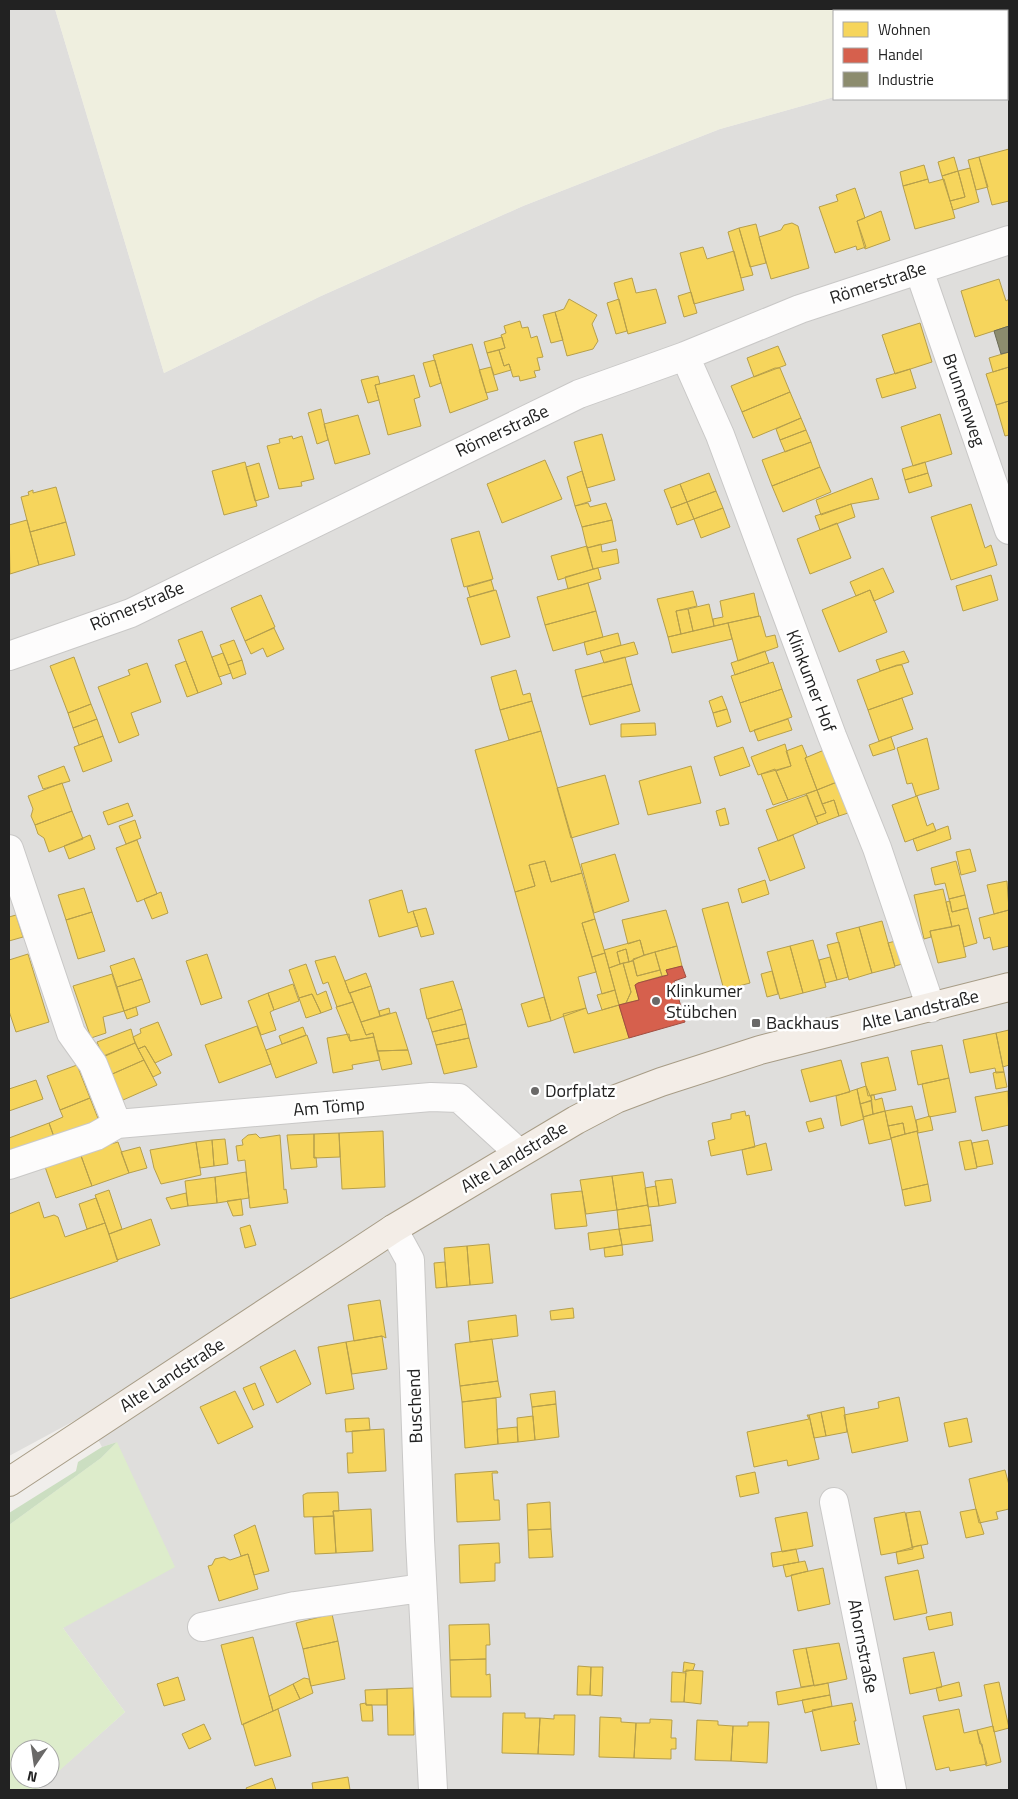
<svg xmlns="http://www.w3.org/2000/svg" width="1018" height="1799" font-family="'Titillium Web',sans-serif">
<rect width="100%" height="100%" fill="#f0eeeb"/>
<!-- residential -->
<path fill="#dfdedc" d="M9,9H55L164,373L321,296L523,206L720,129L834,97V99H1007V69L1009,78V1790H37L125,1712L63,1628L117,1442L102,1447L85,1415L9,1456Z"/>
<!-- farmland -->
<path fill="#efefdf" d="M55,9H1009V78L1007,69V11H834V97L720,129L523,206L321,296L164,373Z"/>
<!-- grass -->
<path fill="#ddeccb" d="M117,1442L175,1567L63,1628L125,1712L50,1779V1749H20V1779H50L37,1790H9V1525L101,1458Z"/>
<!-- forest -->
<path fill="#cbdec1" d="M117,1442L101,1458L9,1525V1513L76,1471L78,1462L102,1447Z"/>
<!-- homes -->
<path fill="#f6d55c" stroke="#b69f4b" d="M1009,149V201L992,205L979,157Z
M954,157L958,171L942,176L938,162Z
M979,157L988,187L976,190L968,160Z
M924,165L928,179L903,186L900,172Z
M970,168L979,202L953,210L950,201L965,197L958,171Z
M958,171L965,197L950,201L942,176Z
M928,179L929,183L944,179L955,218L915,229L903,186Z
M855,188L865,218L857,221L866,247L857,250L856,246L835,253L819,207L838,201L836,195Z
M881,211L890,240L865,249L857,221Z
M792,223L798,226L809,268L771,279L759,237L781,230L784,225Z
M756,224L766,263L750,267L739,228Z
M739,228L753,275L741,278L728,232Z
M703,247L707,259L734,251L744,290L694,304L680,253Z
M632,278L636,293L656,289L666,323L628,334L614,283Z
M999,279L1006,301L1009,299V326L975,337L961,291Z
M691,292L697,313L684,317L678,296Z
M569,299L597,315L592,324L598,341L593,349L567,356L555,312L564,309Z
M619,299L627,331L616,334L607,303Z
M555,312L563,340L551,343L543,315Z
M520,321L522,328L528,327L531,338L537,336L543,357L537,358L540,370L534,371L536,377L520,381L519,376L513,377L509,364L504,366L499,350L505,348L501,335L506,333L504,326Z
M920,323L932,362L895,374L882,335Z
M502,337L505,348L487,353L484,342Z
M472,344L488,399L450,413L433,355Z
M778,346L786,365L754,377L747,358Z
M499,350L504,366L509,364L511,370L494,375L487,353Z
M1009,352V367L993,372L989,358Z
M435,360L441,383L430,387L423,363Z
M491,367L498,390L486,393L479,370Z
M1009,367V401L996,405L986,374Z
M775,368H780L790,392L742,412L731,386Z
M910,369L916,388L882,398L876,379Z
M414,375L420,397L414,399L421,426L388,435L375,385Z
M378,376L380,384L375,385L379,400L368,403L361,380Z
M790,392L801,418L753,438L742,412Z
M1009,401V435L1005,436L996,405Z
M321,409L328,440L317,444L308,413Z
M940,414L952,454L913,466L901,427Z
M358,415L370,454L335,464L324,424Z
M801,418L806,430L780,440L776,429Z
M806,430L811,442L785,452L780,440Z
M602,434L615,480L587,488L574,442Z
M292,436L293,439L302,436L314,479L301,482L302,486L279,489L267,446L280,443L279,439Z
M811,442L820,467L772,486L762,460Z
M545,460L562,499L502,523L487,484Z
M245,462L257,506L224,515L212,471Z
M925,462L928,473L905,480L902,469Z
M259,463L269,497L255,501L246,467Z
M820,467L831,492L783,512L772,486Z
M582,471L591,501L575,506L567,477Z
M709,473L716,491L687,502L680,484Z
M928,473L932,486L909,493L905,480Z
M872,478L879,499L851,504L821,515L816,500Z
M680,484L687,502L671,508L664,490Z
M56,487L66,522L30,532L21,497L29,495L28,492L33,490V493Z
M716,491L723,508L694,519L687,502Z
M687,502L694,519L677,525L671,508Z
M588,503L590,507L606,503L612,520L582,527L575,506Z
M851,504L855,517L820,530L815,516Z
M971,504L985,548L991,545L997,565L951,580L931,517Z
M723,508L730,527L701,538L694,519Z
M27,520L39,565L10,574L9,525Z
M612,520L616,541L587,548L582,527Z
M66,522L75,555L39,565L30,532Z
M837,523L851,558L810,574L797,539Z
M479,531L493,579L464,587L451,539Z
M601,544L602,552L617,549L619,563L593,569L587,548Z
M587,546L593,569L558,580L551,556Z
M598,568L601,579L568,589L565,577Z
M883,568L894,592L874,601L870,590L856,596L850,582Z
M991,575L998,600L963,611L956,586Z
M491,580L494,590L470,597L467,587Z
M588,583L596,611L545,625L537,597Z
M496,590L510,637L481,645L467,598Z
M870,590L887,632L839,652L822,610Z
M693,591L697,606L676,611L681,634L668,637L657,599Z
M754,593L759,616L714,626L713,619L723,617L720,601Z
M261,595L275,627L245,641L231,608Z
M709,604L714,626L693,631L688,609Z
M688,609L693,631L681,634L676,611Z
M596,611L603,637L553,651L545,625Z
M760,616L766,637L775,635L778,647L738,661L728,623Z
M728,623L732,639L672,653L668,637Z
M274,628L284,649L267,657L263,648L251,654L245,641Z
M202,631L222,684L198,693L178,640Z
M618,633L621,645L587,655L584,642Z
M234,640L242,660L228,665L220,645Z
M634,642L638,654L604,663L600,651Z
M765,651L769,663L735,675L731,663Z
M904,651L909,662L880,671L876,660Z
M223,653L231,673L219,677L212,657Z
M74,657L91,704L68,713L50,666Z
M625,657L632,684L582,697L575,670Z
M242,660L246,674L233,679L228,665Z
M186,661L198,693L187,697L175,665Z
M773,662L782,689L740,703L731,676Z
M147,663L161,702L131,713L139,735L119,743L98,687L130,675L128,670Z
M897,665H902L913,694L868,710L857,680Z
M516,670L523,695L530,693L532,701L500,710L491,677Z
M632,684L640,711L590,725L582,697Z
M782,689L792,717L750,732L740,703Z
M722,696L727,709L713,713L709,701Z
M902,698L913,729L879,741L868,710Z
M532,701L541,731L509,740L500,710Z
M91,704L97,719L73,728L68,713Z
M727,709L731,722L717,727L713,713Z
M97,719L103,736L79,745L73,728Z
M788,719L792,730L758,741L754,730Z
M655,723L656,735L621,737V724Z
M541,731L582,873L551,882L545,861L529,865L535,886L515,892L475,750Z
M103,736L112,761L83,772L74,747Z
M891,737L895,749L873,756L869,745Z
M927,738L939,789L916,796L912,783L907,784L897,748Z
M785,744L791,766L758,775L751,757Z
M802,745L807,757L805,758L817,790L788,800L776,771L791,766L786,751Z
M743,747L750,766L720,776L714,757Z
M829,748L842,780L817,790L805,758Z
M64,766L70,781L43,789L38,776Z
M691,766L701,803L648,815L639,781Z
M775,769L788,800L773,805L761,774Z
M605,775L619,824L571,838L557,788Z
M842,780L854,811L839,816L834,800L822,804L817,790Z
M62,783L72,811L35,825L31,816L33,809L28,796Z
M817,790L826,813L815,817L806,794Z
M807,795L818,824L778,841L766,810Z
M917,796L927,826L933,823L936,831L905,842L892,805Z
M834,800L839,816L818,824L815,817L826,813L822,804Z
M128,803L133,816L108,825L103,812Z
M725,808L729,824L720,826L716,811Z
M72,811L83,839L49,852L44,838L38,834L35,825Z
M135,820L141,838L126,844L119,826Z
M948,826L951,839L917,851L913,839Z
M90,835L95,849L69,859L64,846Z
M793,835L805,868L770,881L758,848Z
M137,840L157,894L137,902L116,848Z
M970,849L976,871L961,875L956,852Z
M615,854L629,901L594,913L581,864Z
M545,861L551,882L582,873L595,919L582,923L596,972L578,977L586,1008L551,1021L515,892L535,886L529,865Z
M956,861L965,895L949,899L945,883L935,885L931,868Z
M765,880L769,894L742,903L738,889Z
M1007,881L1009,910L994,914L987,885Z
M84,888L92,912L66,920L58,895Z
M943,889L952,927L930,931L931,937L924,939L914,895Z
M402,890L408,913L413,911L418,926L379,937L369,900Z
M161,892L168,913L152,919L144,899Z
M965,895L968,908L952,912L949,899Z
M950,901L952,912L968,908L977,943L964,947L959,925L952,927L946,902Z
M728,902L750,983L724,990L702,909Z
M426,908L434,934L421,937L413,911Z
M666,910L677,946L644,955L640,940L628,944L622,920Z
M1009,910V946L993,950L990,937L984,939L979,918Z
M92,912L105,951L78,959L66,920Z
M16,915L23,937L9,941V917Z
M595,919L605,953L592,957L582,923Z
M882,921L895,967L872,973L859,927Z
M959,925L966,957L938,963L930,931Z
M859,927L872,973L849,980L836,933Z
M640,940L644,955L629,962L626,949L617,952L620,964L609,968L604,950Z
M813,940L826,987L803,993L790,946Z
M899,940L906,963L895,966L888,943Z
M839,942L848,977L837,980L827,945Z
M677,946L682,966L666,970L668,975L662,976L655,952Z
M790,946L803,993L780,999L767,952Z
M626,949L629,962L620,964L617,952Z
M655,952L660,970L637,976L633,959Z
M605,953L615,990L602,994L592,957Z
M28,954L49,1022L16,1032L9,1011V960Z
M207,954L222,998L201,1005L186,961Z
M335,956L353,1002L337,1007L328,982L323,984L315,961Z
M830,957L837,980L825,983L819,960Z
M134,958L142,979L117,987L110,966Z
M633,961L637,976L660,970L662,976L638,983L635,985L639,1000L626,1003L631,992L623,963Z
M623,963L631,992L626,1003L619,1005L609,968Z
M306,964L317,995L326,991L332,1009L321,1013L312,994L299,998L289,970Z
M772,971L778,994L767,997L761,974Z
M366,973L371,986L349,993L345,981Z
M112,974L124,1011L103,1017L106,1033L91,1038L73,986Z
M142,979L150,1002L124,1011L117,987Z
M453,981L462,1009L427,1019L420,989Z
M293,984L299,1001L274,1010L268,993Z
M371,986L380,1016L361,1022L350,993Z
M615,990L619,1005L602,1010L597,995Z
M268,993L274,1010L270,1012L276,1030L261,1035L248,1001Z
M312,994L321,1013L306,1018L299,998Z
M544,997L551,1021L528,1027L521,1004Z
M353,1002L366,1035L373,1033L374,1037L350,1041L336,1007Z
M619,1005L629,1038L574,1053L563,1014L586,1008L588,1014Z
M136,1007L138,1015L127,1019L124,1011Z
M389,1008L390,1013L380,1016L379,1011Z
M462,1009L466,1024L432,1032L428,1019Z
M396,1012L408,1050L377,1051L373,1033L366,1035L361,1022Z
M158,1022L172,1055L155,1063L145,1046L138,1049L133,1037L141,1033L140,1029Z
M466,1024L469,1038L436,1045L432,1032Z
M257,1026L271,1064L219,1083L205,1045Z
M303,1027L306,1035L282,1044L279,1036Z
M131,1029L135,1043L103,1057L97,1042Z
M1009,1030V1065L1003,1067L996,1033Z
M996,1033L1004,1072L996,1073L995,1068L970,1073L963,1040Z
M349,1034L350,1041L374,1037L380,1060L352,1065L353,1069L333,1073L327,1038Z
M307,1035L317,1063L276,1078L266,1050Z
M469,1038L477,1067L444,1074L436,1045Z
M135,1043L144,1060L110,1075L101,1057Z
M942,1045L949,1078L918,1085L911,1051Z
M145,1046L161,1073L153,1077L138,1049Z
M408,1050L412,1064L382,1070L377,1051Z
M888,1057L896,1090L868,1096L861,1063Z
M144,1060L157,1085L123,1100L110,1075Z
M841,1060L850,1092L810,1102L801,1070Z
M77,1065L90,1098L60,1110L47,1076Z
M996,1072H1004L1007,1087L996,1089L993,1073Z
M949,1078L956,1112L929,1117L922,1084Z
M36,1080L43,1099L9,1111V1089Z
M866,1086L872,1100L860,1104L857,1089Z
M857,1089L864,1119L841,1126L836,1096Z
M1008,1091L1009,1125L982,1131L975,1097Z
M871,1095H874L875,1100L882,1098L885,1111L873,1114Z
M90,1098L99,1121L54,1137L49,1123L63,1117L60,1110Z
M871,1101L873,1114L863,1117L860,1104Z
M912,1106L918,1131L905,1134L903,1123L888,1126L885,1111Z
M745,1111L746,1116L749,1115L755,1147L711,1156L708,1141L715,1139L712,1123L731,1119V1114Z
M885,1111L891,1139L869,1144L863,1117Z
M930,1116L933,1130L918,1133L916,1120Z
M821,1118L824,1128L809,1132L806,1122Z
M49,1123L54,1137L9,1155V1138Z
M903,1123L905,1134L891,1138L888,1126Z
M383,1131L385,1187L342,1189L339,1133Z
M917,1131L928,1184L902,1190L891,1138Z
M339,1133L340,1157L314,1158V1134Z
M256,1134L260,1138L280,1135L284,1190L286,1189L288,1203L250,1208L245,1160L238,1161L236,1146L243,1145L242,1140L248,1135Z
M314,1134V1158L316,1157L317,1167L291,1169L287,1135Z
M225,1139L228,1164L214,1166L212,1140Z
M212,1140L214,1166L200,1168L196,1142Z
M971,1140L977,1168L965,1170L959,1142Z
M988,1140L993,1164L977,1167L972,1143Z
M118,1142L129,1173L92,1186L80,1153Z
M196,1142L201,1175L161,1184L154,1168L150,1150Z
M766,1143L772,1170L747,1175L742,1150Z
M140,1147L147,1168L129,1173L121,1152Z
M80,1153L92,1186L56,1198L44,1164Z
M246,1172L249,1198L217,1203L215,1177Z
M643,1172L648,1205L617,1210L612,1176Z
M612,1176L617,1210L586,1214L580,1180Z
M215,1177L217,1203L188,1206L185,1181Z
M672,1179L676,1203L659,1206L655,1181Z
M928,1184L931,1201L905,1206L902,1190Z
M656,1186L659,1206L648,1207L645,1188Z
M109,1190L122,1229L109,1234L95,1195Z
M582,1191L587,1226L555,1229L551,1194Z
M186,1193L188,1206L171,1209L166,1198Z
M96,1198L105,1223L87,1229L79,1204Z
M241,1199L243,1215L233,1216L227,1201Z
M39,1202L44,1218L54,1215L58,1217L65,1237L105,1223L118,1261L9,1299V1214Z
M648,1205L651,1225L619,1229L617,1210Z
M151,1219L160,1245L117,1260L109,1234Z
M250,1225L256,1245L245,1248L240,1228Z
M651,1225L653,1241L622,1245L619,1229Z
M619,1229L622,1245L590,1250L588,1233Z
M489,1244L493,1283L470,1285L467,1246Z
M622,1245L623,1255L605,1257L604,1248Z
M467,1246L470,1285L447,1287L444,1248Z
M445,1262L447,1287L436,1288L434,1263Z
M380,1300L386,1338L382,1336L354,1341L348,1305Z
M573,1308L574,1318L551,1320L550,1311Z
M516,1315L518,1336L470,1342L468,1321Z
M382,1336L387,1369L352,1374L346,1342Z
M492,1339L498,1381L460,1386L455,1344Z
M346,1342L354,1389L326,1394L318,1347Z
M295,1350L311,1384L277,1403L260,1367Z
M498,1381L501,1397L462,1402L460,1386Z
M255,1383L264,1405L253,1410L243,1388Z
M235,1391L253,1427L218,1444L200,1407Z
M555,1391L556,1404L532,1407L530,1394Z
M899,1397L908,1441L852,1453L844,1415L879,1408L878,1402Z
M496,1398L498,1444L465,1448L462,1402Z
M556,1404L559,1437L535,1440L532,1407Z
M844,1407L847,1432L826,1436L821,1412Z
M821,1412L826,1436L814,1438L809,1415Z
M807,1415H809L819,1459L788,1466L787,1460L754,1467L747,1432L809,1419Z
M533,1416L535,1440L518,1442L517,1418Z
M369,1418L370,1430L346,1432L345,1419Z
M967,1418L972,1442L949,1447L944,1423Z
M517,1427L518,1442L498,1444L497,1429Z
M384,1429L386,1471L348,1473L347,1453H353L352,1431Z
M1005,1470L1009,1485V1509L996,1512L998,1519L979,1523L969,1479Z
M497,1471L498,1473H492L494,1500H499L500,1520L457,1522L455,1474Z
M755,1472L759,1493L740,1497L736,1476Z
M338,1492L339,1511H333L334,1516L304,1517L303,1495L307,1493Z
M550,1502L551,1529L528,1530L527,1504Z
M371,1509L373,1551L336,1553L333,1511Z
M976,1509L984,1534L966,1538L960,1512Z
M920,1511L928,1544L912,1547L906,1513Z
M807,1512L813,1546L782,1552L775,1518Z
M905,1512L913,1549L881,1555L874,1518Z
M334,1516L336,1553L315,1554L313,1517Z
M255,1525L269,1571L254,1575L248,1554L241,1556L234,1535Z
M551,1529L553,1557L529,1558L528,1530Z
M499,1543L500,1563H495V1581L460,1583L459,1545Z
M921,1545L924,1558L898,1564L896,1552Z
M796,1549L799,1562L773,1567L771,1553Z
M248,1554L258,1589L219,1601L208,1566L212,1565L215,1559L224,1557L230,1560Z
M805,1561L808,1571L786,1577L783,1565Z
M823,1568L830,1604L798,1611L791,1575Z
M918,1570L927,1613L894,1620L885,1577Z
M951,1612L953,1625L929,1630L926,1617Z
M332,1614L338,1641L303,1649L296,1623Z
M489,1624L490,1645H486V1659L450,1660L449,1625Z
M253,1637L273,1711L242,1725L221,1645Z
M338,1641L345,1679L311,1686L303,1649Z
M839,1643L847,1679L814,1686L806,1648Z
M806,1648L814,1685L801,1687L793,1650Z
M934,1652L942,1687L910,1694L903,1658Z
M486,1659V1675L490,1674L491,1697H451L450,1660Z
M684,1662L695,1664L693,1670L683,1672Z
M578,1666L591,1667L590,1695H577Z
M591,1667H603L602,1696L590,1695Z
M686,1670L703,1671L701,1704L684,1702Z
M672,1672L686,1673L684,1702H671Z
M178,1677L185,1700L164,1706L157,1684Z
M304,1678L309,1679L313,1693L300,1699L293,1684Z
M959,1682L962,1696L939,1701L936,1688Z
M999,1682L1009,1728L994,1732L984,1685Z
M828,1683L830,1695L778,1705L776,1692Z
M293,1684L300,1699L273,1711L269,1696Z
M413,1688L414,1735H388L387,1689Z
M387,1689V1705H366L365,1690Z
M830,1695L832,1706L805,1713L802,1700Z
M366,1703V1705H372L373,1721H362L360,1704Z
M852,1703L856,1721H854L858,1742L860,1744L821,1751L812,1710Z
M278,1709L291,1756L255,1766L243,1724Z
M959,1709L964,1733L977,1730L987,1764L950,1771L949,1767L936,1770L923,1716Z
M503,1713H525V1718H540L538,1754L502,1753Z
M554,1715H575L574,1755L538,1754L540,1718L554,1719Z
M600,1717L621,1718V1722L636,1723L634,1758L599,1757Z
M650,1719L672,1720L671,1738H676V1749H671V1759L634,1758L636,1723H650Z
M697,1720L718,1721V1725L733,1726L731,1761L695,1760Z
M748,1722H769L767,1763L731,1761L733,1726H748Z
M204,1724L211,1739L189,1749L182,1734Z
M993,1726L1001,1762L986,1766L982,1744H980L977,1730Z
M348,1777L350,1790H313L312,1783Z
M272,1778L276,1790H247L246,1788Z"/>
<!-- shops -->
<path fill="#d6604d" stroke="#a04d40" d="M682,966L686,977L674,981L685,1022L629,1038L619,1005L639,1000L635,985L638,983L668,975L666,970Z"/>
<!-- industry -->
<path fill="#8c8c6e" stroke="#6c6c57" d="M1009,326V352L1001,354L994,331Z"/>
<g fill="none" stroke-linecap="round" stroke-linejoin="round">
<!-- minor casing -->
<g stroke="#c9c8c7" stroke-width="30">
<path id="minor" d="M919,270L1009,530
M685,356L720,435L832,736L877,848L931,1008
M9,656L131,613L579,394L685,356L800,309L1009,240
M9,849L71,1033L93,1064L117,1124L431,1097L459,1098L519,1153
M9,1165L96,1136L117,1124
M393,1229L410,1260L420,1540L433,1790
M834,1502L892,1790
M202,1627L295,1606L422,1588"/>
</g>
<!-- major casing -->
<g stroke="#a79c86" stroke-width="30">
<path id="major" d="M9,1482L393,1229L576,1120L616,1099L661,1082L760,1050L1009,987"/>
</g>
<!-- minor -->
<use href="#minor" stroke="#fdfcfc" stroke-width="28"/>
<!-- major -->
<use href="#major" stroke="#f3ede7" stroke-width="28"/>
</g>
<!-- markers -->
<g fill="#6a6968" stroke="#fff" stroke-width="2">
<circle cx="656" cy="1001" r="5"/>
<rect x="751" y="1018" width="10" height="10" rx="2.5"/>
<circle cx="535" cy="1091" r="5"/>
</g>
<g text-anchor="middle" stroke-width="5" stroke-linejoin="round" paint-order="stroke">
<!-- street labels -->
<g font-size="18" fill="#222" stroke="#fff">
<text transform="translate(878 283) rotate(-18)" y="6">Römerstraße</text>
<text transform="translate(964 400) rotate(71)" y="6">Brunnenweg</text>
<text transform="translate(502 431) rotate(-25)" y="6">Römerstraße</text>
<text transform="translate(137 606) rotate(-23)" y="6">Römerstraße</text>
<text transform="translate(811 681) rotate(69)" y="6">Klinkumer Hof</text>
<text transform="translate(920 1010) rotate(-14)" y="6">Alte Landstraße</text>
<text transform="translate(329 1107) rotate(-5)" y="6">Am Tömp</text>
<text transform="translate(514 1157) rotate(-31)" y="6">Alte Landstraße</text>
<text transform="translate(172 1375) rotate(-33)" y="6">Alte Landstraße</text>
<text transform="translate(415 1406) rotate(-92)" y="6">Buschend</text>
<text transform="translate(863 1646) rotate(79)" y="6">Ahornstraße</text>
</g>
<!-- poi labels -->
<g font-size="18" fill="#222" stroke="#fff" text-anchor="start">
<text x="666" y="997">Klinkumer<tspan x="666" dy="21">Stübchen</tspan></text>
<text x="766" y="1029">Backhaus</text>
<text x="545" y="1097">Dorfplatz</text>
</g>
</g>
<!-- border -->
<rect width="1018" height="1799" fill="none" stroke="#222222" stroke-width="20"/>
<!-- legend -->
<rect x="833" y="10" width="175" height="90" fill="#ffffff" stroke="#a7a7a7"/>
<rect x="843" y="22" width="25" height="15" fill="#f6d55c" stroke="#a7a7a7"/>
<text x="878" y="35" font-size="15" fill="#222222">Wohnen</text>
<rect x="843" y="48" width="25" height="15" fill="#d6604d" stroke="#a7a7a7"/>
<text x="878" y="60" font-size="15" fill="#222222">Handel</text>
<rect x="843" y="72" width="25" height="15" fill="#8c8c6e" stroke="#a7a7a7"/>
<text x="878" y="85" font-size="15" fill="#222222">Industrie</text>
<!-- north arrow -->
<g transform="translate(35 1764) rotate(193)"><circle r="24" fill="#ffffff" stroke="#a7a7a7"/>
<path d="M0-4L9 19L0 12L-9 19Z" fill="#6a6968"/>
<text y="-8" font-size="14" font-weight="bold" text-anchor="middle" fill="#222222">N</text>
</g>
</svg>
